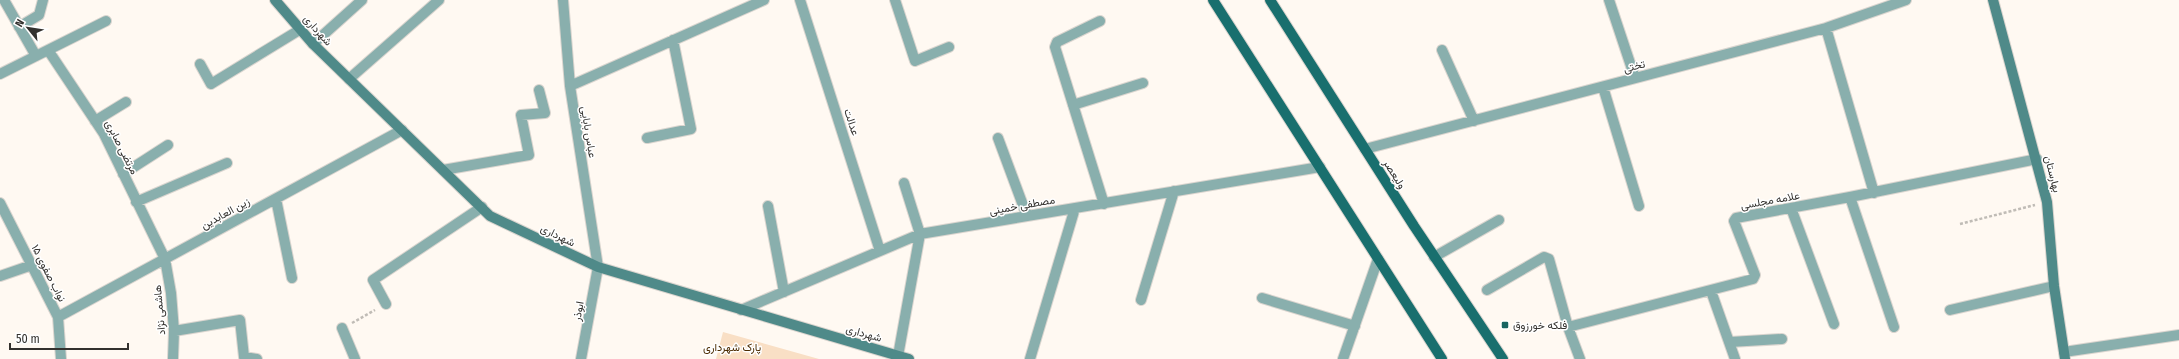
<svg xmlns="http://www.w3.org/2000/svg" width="2179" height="359" font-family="'Fira Sans Condensed',Vazirmatn,sans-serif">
<rect width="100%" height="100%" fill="#fff9f2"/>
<!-- green -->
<path fill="#f9dfc5" d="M723,332L819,359H716Z"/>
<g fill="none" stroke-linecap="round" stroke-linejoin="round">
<!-- street casing -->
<g stroke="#dad5cf" stroke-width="12">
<path id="street" d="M4,0L36,56
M563,0L570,86L598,267L581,359
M800,0L880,251
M895,0L915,61L949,47
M1609,0L1635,78
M1100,21L1057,42L1055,47L1104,204
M19,27L39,15L43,0
M1826,28L1874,193
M313,44L362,0
M48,50L104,134L165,259L171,293L174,331L173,359
M1442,50L1474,121
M200,64L211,84L301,29
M0,74L106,21
M349,79L439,0
M570,86L764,0
M1603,87L1639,206
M1073,105L1143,83
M95,121L126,102
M647,138L691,129L673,40
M998,138L1027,216
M1365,149L1826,28L1906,0
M443,170L529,155L521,115L545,113L539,90
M123,174L168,145
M1850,197L1894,327
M276,199L292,278
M136,202L227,163
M0,203L58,317L61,359
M768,206L784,292
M1791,208L1834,324
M1434,257L1499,220
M0,276L32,265
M1487,290L1544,257L1549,259L1568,327L1580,359
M1711,291L1735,359
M1262,298L1355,326
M1141,300L1174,191
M386,304L373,280L482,207
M741,310L920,234L1320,167
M1950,310L2054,286
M58,317L402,130
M1568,327L1753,279L1755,275L1734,221L1736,218L1850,197L2037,159
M342,328L355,359
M174,331L240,320L244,357L257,359
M1730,342L1782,339
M2064,352L2179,335
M898,356L920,234L904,183
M1030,359L1075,208
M1343,359L1378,259"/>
</g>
<!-- secondary casing -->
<g stroke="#dad5cf" stroke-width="12">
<path id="secondary" d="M275,0L313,44L490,216L598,267L909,359
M1993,0L2047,202L2054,286L2065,359"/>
</g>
<!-- primary casing -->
<g stroke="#dad5cf" stroke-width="12">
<path id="primary" d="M1213,0L1442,359
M1270,0L1414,226L1503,359"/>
</g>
<!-- path -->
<path stroke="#c0bcb6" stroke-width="2.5" stroke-dasharray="3 2" stroke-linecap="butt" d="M1960,224L2035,205
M352,323L375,310"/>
<!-- street -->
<use href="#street" stroke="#89afad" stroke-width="10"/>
<!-- secondary -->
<use href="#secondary" stroke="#4f8a89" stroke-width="10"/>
<!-- primary -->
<use href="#primary" stroke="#196f6e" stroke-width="10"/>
</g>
<!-- markers -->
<rect fill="#176564" stroke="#fff" stroke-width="1.5" x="1501" y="321" width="8" height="8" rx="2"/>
<g text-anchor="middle" stroke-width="3" stroke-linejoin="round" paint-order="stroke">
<!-- street labels -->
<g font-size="11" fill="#33312e" stroke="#fff">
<text transform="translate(318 30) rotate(48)" y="4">شهرداری</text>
<text transform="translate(1634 66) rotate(-15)" y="4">تختی</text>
<text transform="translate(852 122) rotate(72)" y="4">عدالت</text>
<text transform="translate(589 132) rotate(81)" y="4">عباس بابایی</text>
<text transform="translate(122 147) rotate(63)" y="4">مرتضی صابری</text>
<text transform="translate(1395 174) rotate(58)" y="4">ولیعصر</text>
<text transform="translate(2053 174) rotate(76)" y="4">بهارستان</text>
<text transform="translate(1770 200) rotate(-10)" y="4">علامه مجلسی</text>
<text transform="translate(1022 205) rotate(-10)" y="4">مصطفی خمینی</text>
<text transform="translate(225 213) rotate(-29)" y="4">زین العابدین</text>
<text transform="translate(558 235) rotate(26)" y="4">شهرداری</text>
<text transform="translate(49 273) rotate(63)" y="4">نواب صفوی ۱۵</text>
<text transform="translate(159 310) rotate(-95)" y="4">هاشمی نژاد</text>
<text transform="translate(578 311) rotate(-80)" y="4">ابوذر</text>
<text transform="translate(864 333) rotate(16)" y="4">شهرداری</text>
</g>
<!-- poi labels -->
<g font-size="11" fill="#33312e" stroke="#fff" text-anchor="start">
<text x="1513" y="329">فلکه خورزوق</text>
</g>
<!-- park labels -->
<g font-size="11" fill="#4b2b00" stroke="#fff">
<text x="732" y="351">پارک شهرداری</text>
</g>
</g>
<!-- north arrow -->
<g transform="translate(28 28) rotate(300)" stroke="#ffffff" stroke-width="3" paint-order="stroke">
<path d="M0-3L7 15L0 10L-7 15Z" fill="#33312e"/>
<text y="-6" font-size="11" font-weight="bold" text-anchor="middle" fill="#33312e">N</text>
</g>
<!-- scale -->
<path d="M10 343v6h118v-6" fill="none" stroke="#33312e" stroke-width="2"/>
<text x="16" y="343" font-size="12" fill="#33312e" stroke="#ffffff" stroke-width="3" paint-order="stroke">50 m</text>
</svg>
